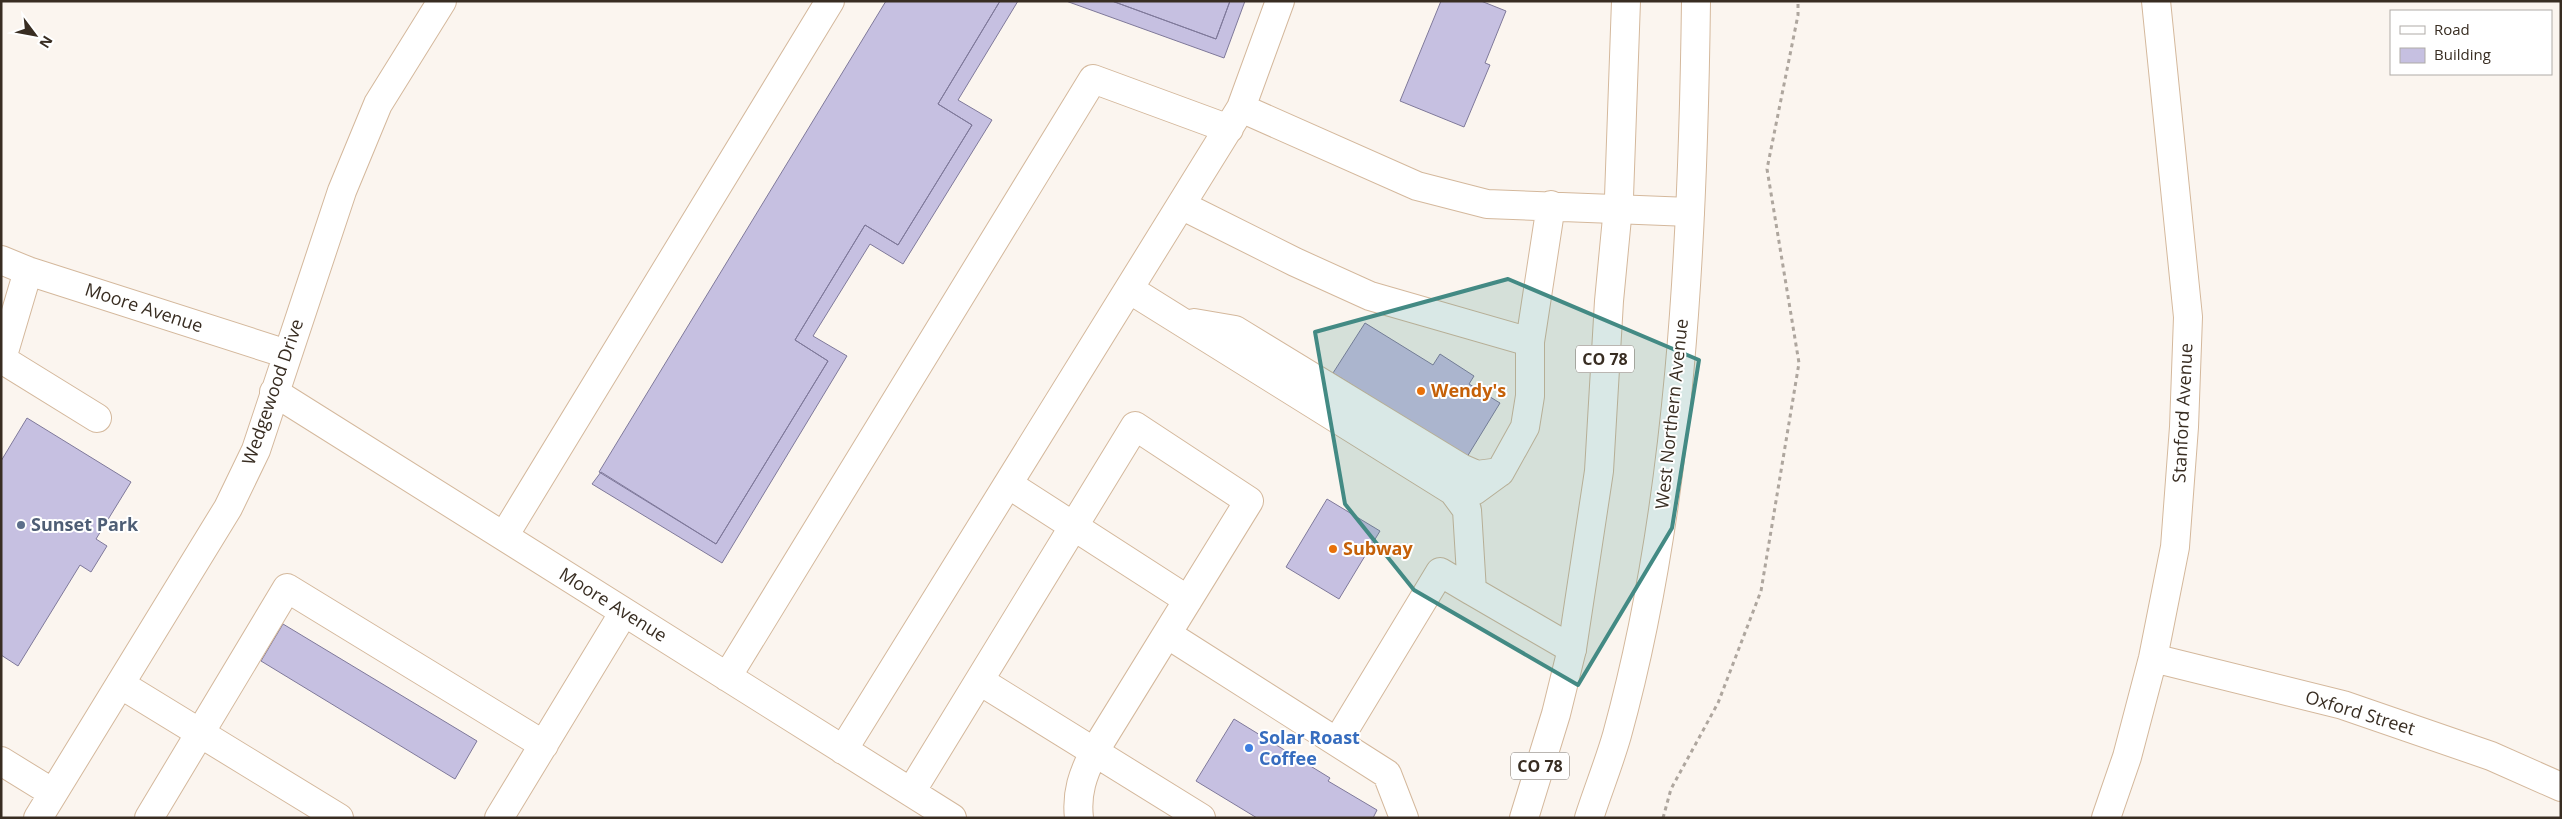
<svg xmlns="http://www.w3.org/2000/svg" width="2562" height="819" font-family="'Open Sans',sans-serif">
<rect width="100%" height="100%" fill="#fbf5ef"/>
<!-- building -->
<path fill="#c6c0e1" stroke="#7f799a" d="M886,1H1000L938,104L972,125L898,245L865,225L795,340L828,361L716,544L599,472Z
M1000,1H1018L958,100L992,120L903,264L870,244L813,336L847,356L722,563L592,484L601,472L716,544L828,361L795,340L865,225L898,245L972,125L938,104Z
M1066,1H1112L1216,39L1230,1H1245L1224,58Z
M1112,1H1230L1216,39Z
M1441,1H1481L1506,11L1485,63L1490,65L1464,127L1400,101Z
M1365,323L1433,365L1440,354L1474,376L1469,384L1500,403L1467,457L1371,402L1373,398L1333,373Z
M27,418L131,482L96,539L107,546L91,572L80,565L18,666L1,655V461Z
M1327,499L1380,531L1339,599L1286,567Z
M283,624L477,741L455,779L261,661Z
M1234,719L1330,778L1328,781L1377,810L1373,818H1257L1196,781Z"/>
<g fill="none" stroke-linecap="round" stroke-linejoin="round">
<!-- minor casing -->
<g stroke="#d4b89c" stroke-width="30">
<path id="minor" d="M1241,108L1417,186L1487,204L1690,212
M1181,205L1295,262L1370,296L1530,342
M1,260L28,271L287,354
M1129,289L1453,491H1474L1500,472L1525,427L1530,396V342L1551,205
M1194,323L1235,330L1461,468L1477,475L1500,472
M3,360L97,418
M1,362L28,271
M274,392L952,818
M1008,484L1188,600
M1453,491L1467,510L1472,591L1572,649
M504,536L830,1
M1167,634L1387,774L1404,818
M2153,658L2343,705L2491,756L2561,787
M727,677L1093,79L1229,129
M980,681L1201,818
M120,684L339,818
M1337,742L1440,572L1472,591
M843,750L1241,108L1280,1
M1,761L53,793
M911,792L1135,426L1249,501L1094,752C1083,774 1076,793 1079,818
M38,818L228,508L256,450L342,191L378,104L442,1
M149,818L287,588L544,745
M499,818L624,612
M2106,818L2127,757L2153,658L2175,547L2184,427L2188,317L2156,1"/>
</g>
<!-- major casing -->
<g stroke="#d4b89c" stroke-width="30">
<path id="major" d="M1524,818L1556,714L1572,649L1599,471L1609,301L1619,197L1626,1
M1589,818C1598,790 1609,763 1617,735C1681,503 1693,241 1696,1"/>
</g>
<!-- path -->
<path stroke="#aea69e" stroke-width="3" stroke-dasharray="4 4" stroke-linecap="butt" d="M1663,818L1671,789L1718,703L1761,591L1799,363L1767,169L1798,15V1"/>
<!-- minor -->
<use href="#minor" stroke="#fff" stroke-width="28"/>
<!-- major -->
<use href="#major" stroke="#fff" stroke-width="28"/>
</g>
<!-- marked area -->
<path fill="#438a84" fill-opacity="0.2" stroke="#438a84" stroke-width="4" stroke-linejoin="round" d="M1508,279L1699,360L1672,528L1578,685L1414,590L1345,504L1315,332Z"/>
<!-- markers -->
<g fill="#e8710a" stroke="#fff" stroke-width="2">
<circle cx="1421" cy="391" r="5"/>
<circle cx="1333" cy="549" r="5"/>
</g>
<circle fill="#5c6f8a" stroke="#fff" stroke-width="2" cx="21" cy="525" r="5"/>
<circle fill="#3f7fe0" stroke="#fff" stroke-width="2" cx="1249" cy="748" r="5"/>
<g text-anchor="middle" stroke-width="4" stroke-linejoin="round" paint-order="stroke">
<!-- shield labels -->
<g fill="#fff" stroke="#746c64" stroke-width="1">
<rect x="1576" y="345.5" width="58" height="27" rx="4"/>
<rect x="1511" y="752.5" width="58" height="27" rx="4"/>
</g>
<g font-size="16" font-weight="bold" fill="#382d22">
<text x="1605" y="365">CO 78</text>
<text x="1540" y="772">CO 78</text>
</g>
<!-- street labels -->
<g font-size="18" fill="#382d22" stroke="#fff">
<text transform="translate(144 308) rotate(18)" y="6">Moore Avenue</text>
<text transform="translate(273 392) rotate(-71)" y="6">Wedgewood Drive</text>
<text transform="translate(2183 413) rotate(-87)" y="6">Stanford Avenue</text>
<text transform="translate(1672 414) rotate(-84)" y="6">West Northern Avenue</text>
<text transform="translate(613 605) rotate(32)" y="6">Moore Avenue</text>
<text transform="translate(2360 713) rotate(17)" y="6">Oxford Street</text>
</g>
<!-- food labels -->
<g font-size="18" font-weight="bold" fill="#c56008" stroke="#fff" text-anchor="start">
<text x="1431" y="397">Wendy's</text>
<text x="1343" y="555">Subway</text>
</g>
<!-- service labels -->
<g font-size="18" font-weight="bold" fill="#4e5e75" stroke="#fff" text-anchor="start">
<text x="31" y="531">Sunset Park</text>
</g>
<!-- shop labels -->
<g font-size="18" font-weight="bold" fill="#366cbe" stroke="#fff" text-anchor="start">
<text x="1259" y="744">Solar Roast<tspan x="1259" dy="21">Coffee</tspan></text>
</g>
</g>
<!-- border -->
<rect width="2562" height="819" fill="none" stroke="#382d22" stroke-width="5"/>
<!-- legend -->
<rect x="2390" y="10" width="162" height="65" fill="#ffffff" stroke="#afaba7"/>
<rect x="2400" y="26" width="25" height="8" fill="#ffffff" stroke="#afaba7"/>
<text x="2434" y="35" font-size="15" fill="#382d22">Road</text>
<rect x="2400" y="48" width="25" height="15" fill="#c6c0e1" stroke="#afaba7"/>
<text x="2434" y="60" font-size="15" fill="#382d22">Building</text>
<!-- north arrow -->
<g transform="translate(35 35) rotate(122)" stroke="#ffffff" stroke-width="4" paint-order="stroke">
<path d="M0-4L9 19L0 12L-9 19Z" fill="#382d22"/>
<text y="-8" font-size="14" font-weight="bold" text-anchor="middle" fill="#382d22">N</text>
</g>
</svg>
